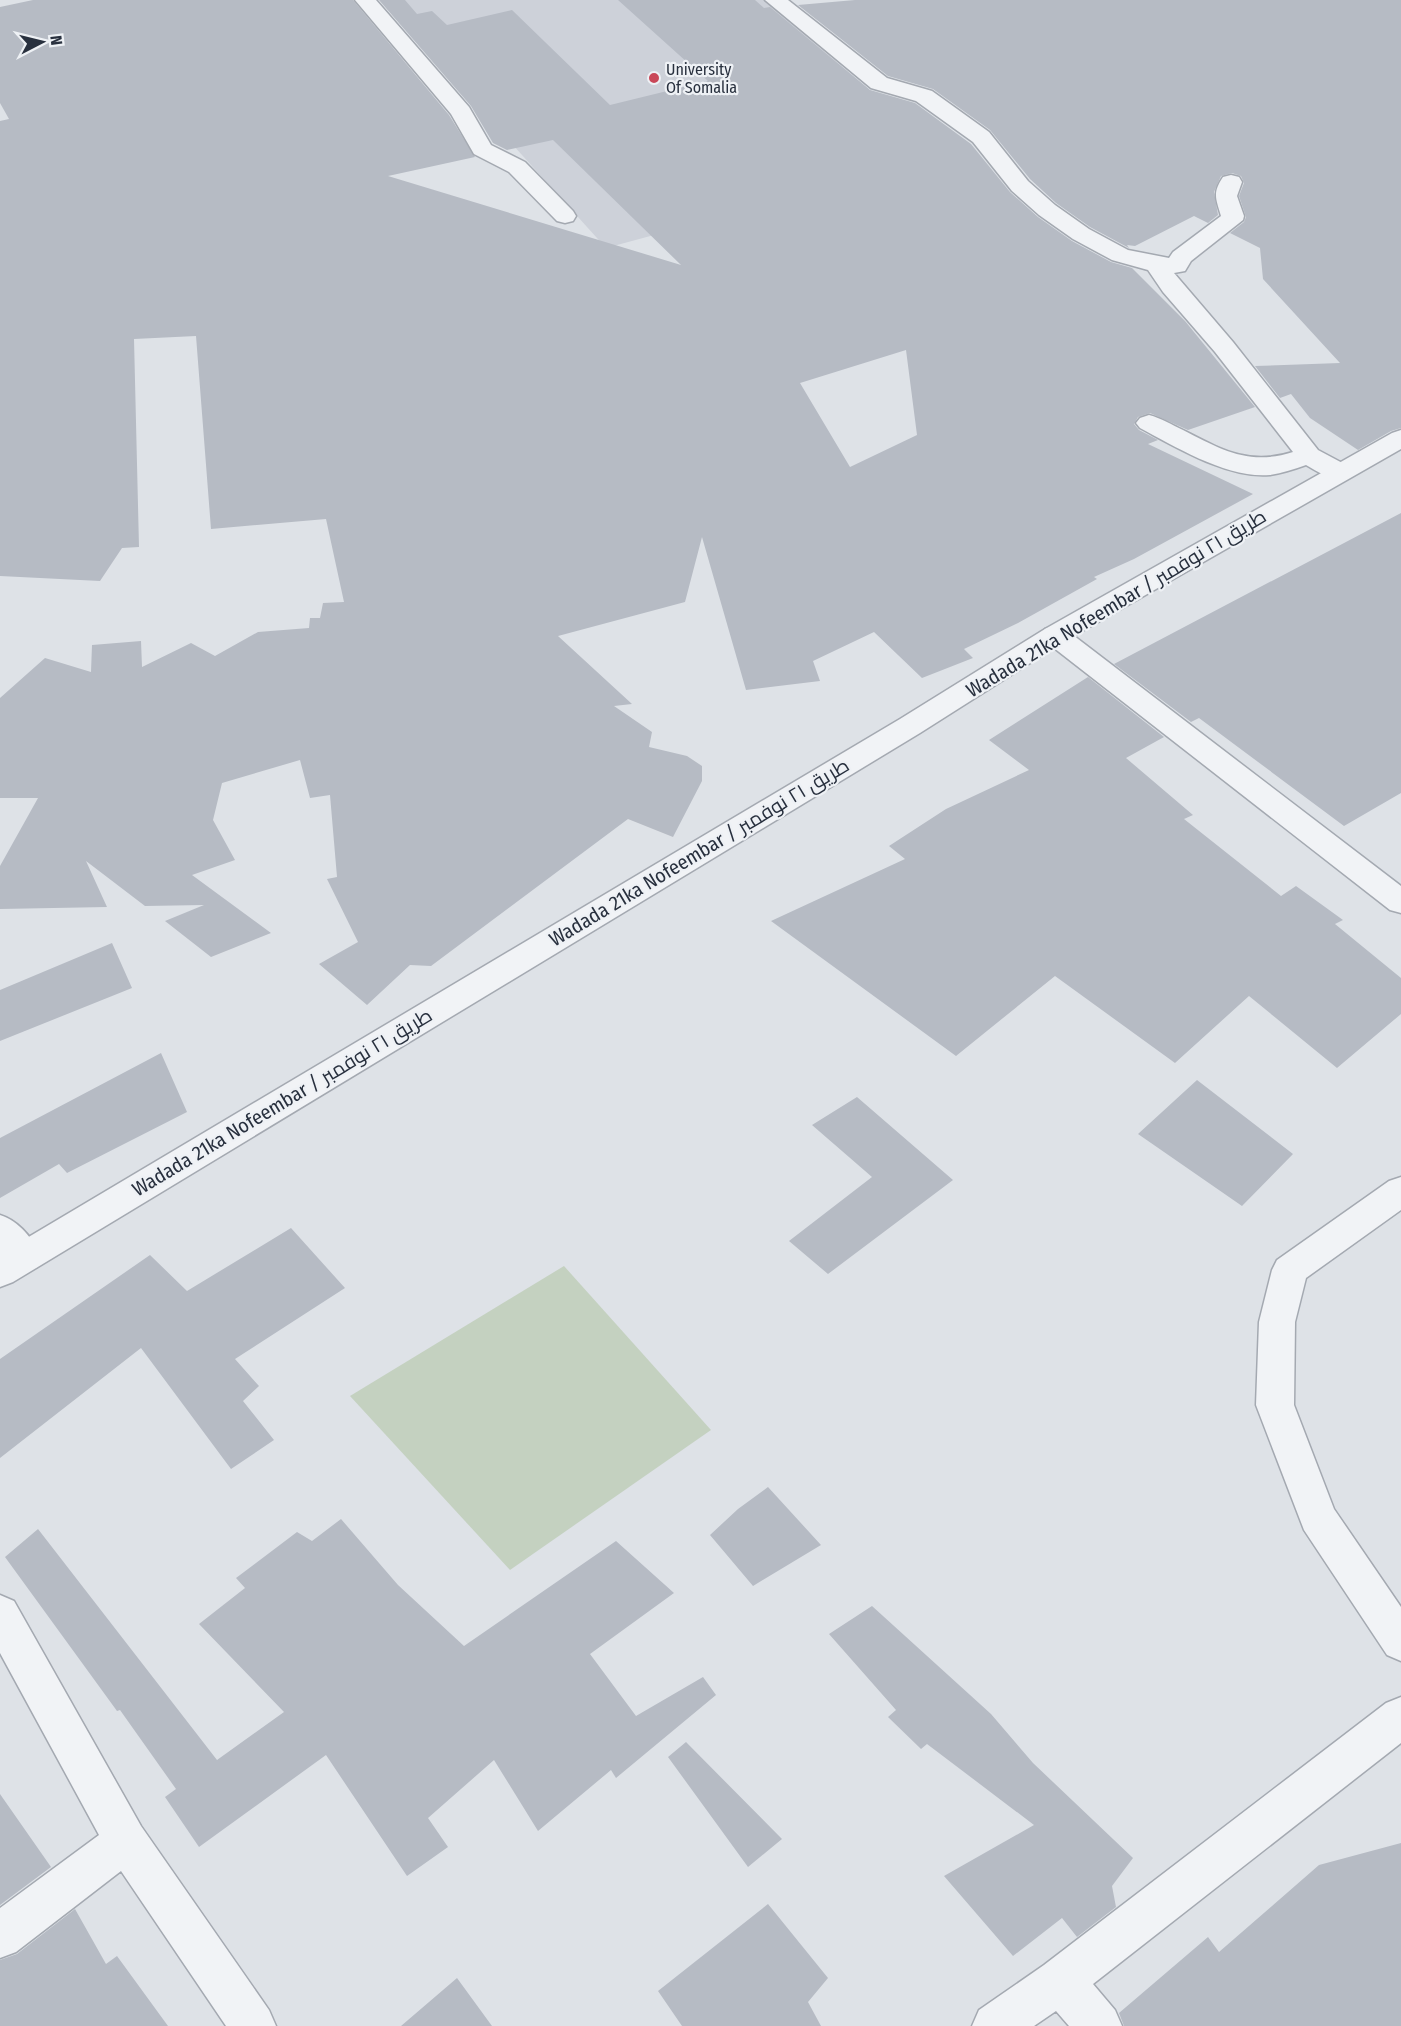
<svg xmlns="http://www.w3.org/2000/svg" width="1401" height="2026" font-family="'Fira Sans Condensed',Cairo,sans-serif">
<rect width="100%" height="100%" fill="#dee2e7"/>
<!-- built -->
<path fill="#cdd1d9" d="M382,0H764L947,156L606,248Z"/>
<!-- green -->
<path fill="#c4d1c0" d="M564,1266L711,1430L510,1570L350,1396Z"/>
<!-- building -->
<path fill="#b6bbc4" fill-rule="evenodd" d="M33,0H353L449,115L475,157L388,176L681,265L553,140L507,150L493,143L471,106L379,0H405L417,14L432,11L447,25L512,10L610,105L708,81L618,0H755L764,8L770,7L870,90L915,103L971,144L1010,192L1038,217L1072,241L1111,262L1132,268L1185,321L1255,407L1188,430L1150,413L1138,417L1134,424L1139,430L1158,440L1148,444L1253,494L1134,559L1094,577L1097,579L1018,623L964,649L973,658L922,678L874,632L813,661L820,681L746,690L702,537L685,602L558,636L632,704L614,706L652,732L649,747L687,756L702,766V781L673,837L628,819L431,966L410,965L367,1005L319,964L358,942L327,879L337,877L330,795L310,798L300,760L222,783L213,820L235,860L192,875L271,933L211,957L165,921L204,905L145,906L86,861L107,907L0,909V866L38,798H0V698L45,658L91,672L92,645L141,641L142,667L191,643L215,656L258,632L309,628L310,618H320L323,603L344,602L326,519L211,529L196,336L134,339L139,547L122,548L100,581L0,576V121L9,119L0,103V7ZM906,350L917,435L850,467L800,383Z
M855,0H1401V428L1391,431L1358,450L1310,418L1291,394L1280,398L1255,366L1340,363L1263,279L1260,248L1230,233L1244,222L1246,217L1239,196L1244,183L1241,176L1232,173L1221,176L1214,192L1218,215L1208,223L1194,216L1135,246L1127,245L1129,248L1090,227L1056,203L1030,179L990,130L933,89L888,76L798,5Z
M1401,513V793L1344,826L1199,718L1191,722L1114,664Z
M1088,677L1164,737L1126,758L1193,815L1184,819L1281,896L1296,886L1343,920L1335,924L1401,978V1014L1337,1068L1249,996L1175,1063L1055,976L956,1056L771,921L905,859L889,846L946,809L1029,770L989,740Z
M112,943L132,988L0,1041V990Z
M161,1053L187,1112L67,1173L59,1164L0,1198V1138Z
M1197,1080L1293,1154L1242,1206L1138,1134Z
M857,1097L953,1180L828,1274L789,1241L872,1177L812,1125Z
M291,1228L345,1288L235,1359L259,1386L243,1401L274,1440L231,1469L141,1348L0,1458V1359L150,1255L187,1291Z
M768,1487L821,1545L753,1586L710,1535L738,1509Z
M341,1519L398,1585L464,1646L616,1541L674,1593L590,1654L636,1716L703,1677L716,1695L616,1778L611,1770L538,1831L494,1760L428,1818L448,1847L407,1876L326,1755L199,1847L165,1797L176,1789L120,1710L117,1711L5,1557L38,1529L217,1760L284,1712L199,1624L245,1588L236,1578L297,1532L312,1541Z
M872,1606L991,1714L1033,1763L1133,1858L1112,1886L1116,1907L1077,1937L1062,1918L1013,1956L944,1876L1034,1825L927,1744L921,1749L888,1717L896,1710L829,1634Z
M686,1742L782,1839L748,1867L668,1757Z
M0,1794L51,1867L0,1905Z
M1401,1843V2026H1124L1119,2013L1208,1937L1219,1952L1319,1865Z
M768,1904L828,1978L808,2002L821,2026H682L658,1991Z
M75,1909L106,1964L117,1956L168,2026H0V1960L17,1954Z
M457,1978L492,2026H401Z"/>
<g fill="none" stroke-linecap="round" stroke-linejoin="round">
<!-- minor casing -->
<g stroke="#a4a9b1" stroke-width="3">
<path id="minor" d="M355,0H376L469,107L491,145L525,162L573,211L576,216L573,221L565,223L557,221L509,172L474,154L451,114Z
M765,0H788L887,78L932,91L989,132L1028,181L1055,205L1089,229L1128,250L1169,258L1173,252L1221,216C1216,199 1212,193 1223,177L1231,175L1239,177L1242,182L1237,196L1244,216L1243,220L1191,261L1185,271L1174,273L1233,342L1318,450L1348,466L1352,472L1348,478C1332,482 1320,473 1306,465C1295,469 1282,473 1270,475C1228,479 1176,447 1140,428L1136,423L1140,418L1149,415C1161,418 1172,425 1183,430C1222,450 1249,466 1293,452L1215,352L1163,292L1148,270L1112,260L1073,239L1039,215L1012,191L973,142L916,101L871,88Z
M1055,626L1065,629L1401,886V913L1390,910L1045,641L1041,635L1045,629Z
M1401,1177V1210L1306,1278L1295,1322L1294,1405L1334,1509L1401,1607V1661L1387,1655L1304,1530L1256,1405L1259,1322L1272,1270L1277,1260L1389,1181Z
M0,1215C19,1221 33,1239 42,1257L37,1267C19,1273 12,1268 0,1254Z
M0,1595L14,1601L141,1826L269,2010L276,2026H226L121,1871L16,1952L0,1958V1908L99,1835L0,1653Z
M1401,1697V1743L1093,1984L1115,2010L1122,2026H1069L1056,2011L1034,2026H972L979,2010L1044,1965L1386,1703Z"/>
</g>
<!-- tertiary casing -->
<g stroke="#a4a9b1" stroke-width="3">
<path id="tertiary" d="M1401,430V449L1065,641L920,733L13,1282L0,1287V1254L900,719L1045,629L1392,433Z"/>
</g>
<!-- minor -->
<use href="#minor" fill="#f1f3f6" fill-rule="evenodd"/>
<!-- tertiary -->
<use href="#tertiary" fill="#f1f3f6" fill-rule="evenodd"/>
</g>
<!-- markers -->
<circle fill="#c94758" stroke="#eef1f5" stroke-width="2" cx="654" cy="78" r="6"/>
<g text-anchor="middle" stroke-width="4.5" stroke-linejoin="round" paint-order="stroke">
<!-- far-poi labels -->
<g font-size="16" fill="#28303e" stroke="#eef1f5" text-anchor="start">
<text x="666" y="75">University<tspan x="666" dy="18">Of Somalia</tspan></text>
</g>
<!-- street labels -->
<g font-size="20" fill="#28303e" stroke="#eef1f5">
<text transform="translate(1116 603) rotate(-31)" y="7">Wadada 21ka Nofeembar / طريق ٢١ نوفمبر</text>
<text transform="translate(699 852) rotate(-31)" y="7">Wadada 21ka Nofeembar / طريق ٢١ نوفمبر</text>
<text transform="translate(282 1102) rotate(-31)" y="7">Wadada 21ka Nofeembar / طريق ٢١ نوفمبر</text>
</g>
</g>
<!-- north arrow -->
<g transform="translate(42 42) rotate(83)" stroke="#eef1f5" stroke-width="4.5" paint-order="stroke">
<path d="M0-4.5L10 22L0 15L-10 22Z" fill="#28303e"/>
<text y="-9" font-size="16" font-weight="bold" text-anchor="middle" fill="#28303e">N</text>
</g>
</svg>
